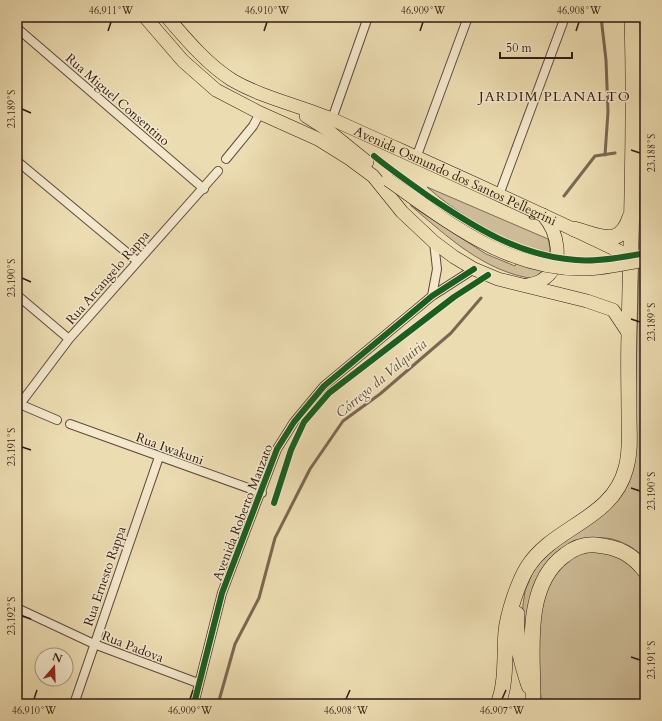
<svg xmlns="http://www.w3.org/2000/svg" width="662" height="721" font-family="Cardo,serif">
<rect width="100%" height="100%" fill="#ecdcb1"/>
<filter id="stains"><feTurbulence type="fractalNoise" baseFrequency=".005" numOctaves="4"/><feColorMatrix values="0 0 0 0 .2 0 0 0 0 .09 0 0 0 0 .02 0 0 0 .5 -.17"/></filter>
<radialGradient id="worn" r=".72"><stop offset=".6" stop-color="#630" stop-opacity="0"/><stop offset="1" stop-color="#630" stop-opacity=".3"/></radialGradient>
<!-- green -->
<path fill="#ccbb96" stroke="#7e6a54" d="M639,17H645V245L638,246Z
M427,187L548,239C553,256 548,268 535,279C484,272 448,237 410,205L486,254L515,266L524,246C489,232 455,212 427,187Z
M645,264V558C633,546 611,534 594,539C582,542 570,548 558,552L523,645L521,621L523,605L525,591L532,574L539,563L550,551L595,519L634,448L639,266Z
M594,551L615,554L641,573L645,581V704H542C537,671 533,600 554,571C563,559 580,554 594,551Z"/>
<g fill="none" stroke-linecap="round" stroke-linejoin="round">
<!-- stream -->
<path stroke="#7a6751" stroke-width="3" d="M601,17L606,60L608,112L605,155
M564,196L595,156L615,153
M218,704L235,644L259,598L275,538L310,469L343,421L380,394L451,333L481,298"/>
<!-- street casing -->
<g stroke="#5f4a3a" stroke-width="10">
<path id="street" d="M17,28L204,189
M332,119L368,17
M416,158L468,17
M226,159L253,126L260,113
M17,161L137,261
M499,195L565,17
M17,295L69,339
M432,296L437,269L434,242
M17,403L57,420
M20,404L69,339L218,171
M70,424L262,493
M17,608L94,644L198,683
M74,704L159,457
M194,704L222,593L277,449L294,422L324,386L432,296L474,269"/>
</g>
<!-- primary casing -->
<g stroke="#301a12" stroke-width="14">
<g id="primary">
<path d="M145,17L183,61L216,90L260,113L318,139L350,159L373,176L402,212L434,242L454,257L474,269L498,279L587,301L613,310L629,334"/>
<path id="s1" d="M167,17C186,39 207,64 232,80C263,98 301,106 334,120C433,165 533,209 631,257"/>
<path d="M306,116L325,128L367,162"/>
<path d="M527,285C532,284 538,283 542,280C566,266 558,232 543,215"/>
</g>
</g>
<!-- highway casing -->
<g stroke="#301a12" stroke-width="16">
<path id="highway" d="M574,229C600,236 620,249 630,217
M517,614C515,639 521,662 529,686
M533,697C533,652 523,585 565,555C574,548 585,544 596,545C618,547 632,554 645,571
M498,704C507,682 504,655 506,631C508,613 518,583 527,568C553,526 613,520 626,468C631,451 629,434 629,416C629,389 628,362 629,335C631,229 635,123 632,17"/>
</g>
<!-- street -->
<use href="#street" stroke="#f3e8cc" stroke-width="8"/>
<!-- primary -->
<use href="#primary" stroke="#ecdcb1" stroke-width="13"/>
<!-- highway -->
<use href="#highway" stroke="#ecdcb1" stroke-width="15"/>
<!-- primary-bridge casing -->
<g stroke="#301a12" stroke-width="14" stroke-linecap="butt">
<path id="primary-bridge" d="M388,180C448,222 509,272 588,269C607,268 626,264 645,260"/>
</g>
<!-- primary-bridge -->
<use href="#primary-bridge" stroke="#ecdcb1" stroke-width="13"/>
<!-- cycleway casing -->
<g stroke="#f3e8cc" stroke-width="8">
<path id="cycleway" d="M374,156C391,170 410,183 428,196C474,227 519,256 576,260C596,262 625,257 645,253
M274,503L291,450L304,422L329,393L454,297L488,275
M194,704L222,593L277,449L294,422L324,386L432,296L474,269"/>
</g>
<!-- cycleway -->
<use href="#cycleway" stroke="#1b5e20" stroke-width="6"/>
</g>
<!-- ticks -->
<path fill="none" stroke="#301a12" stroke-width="1.5" d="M108,31L111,22M264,31L267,22M420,31L423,22M576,31L579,22M22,109L31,113M631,150L640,153M22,278L31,282M631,319L640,322M22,447L31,450M631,488L640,491M22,616L31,619M631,657L640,660M34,699L37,690M190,699L193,690M346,699L350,690M502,699L506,690"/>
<g text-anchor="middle" stroke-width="3" stroke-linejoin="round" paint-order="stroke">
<!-- street labels -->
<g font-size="13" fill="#301a12" stroke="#f3e8cc">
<text transform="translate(118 99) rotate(41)" y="5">Rua Miguel Consentino</text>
<text dy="5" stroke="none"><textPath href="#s1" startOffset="334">Avenida Osmundo dos Santos Pellegrini</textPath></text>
<text transform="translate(107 277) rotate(-49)" y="5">Rua Arcangelo Rappa</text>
<text transform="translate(170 448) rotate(20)" y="5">Rua Iwakuni</text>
<text transform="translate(242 512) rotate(-69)" y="5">Avenida Roberto Manzato</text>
<text transform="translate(104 576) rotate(-71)" y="5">Rua Ernesto Rappa</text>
<text transform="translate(133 646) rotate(21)" y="5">Rua Padova</text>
</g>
<!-- neighbourhood labels -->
<g font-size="14" letter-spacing="1" fill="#301a12" stroke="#f3e8cc">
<text x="555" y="101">JARDIM PLANALTO</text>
</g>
<!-- water labels -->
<g font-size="14" font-style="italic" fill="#624d3c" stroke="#f3e8cc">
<text transform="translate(381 378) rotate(-40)" y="5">Córrego da Valquiria</text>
</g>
</g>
<!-- margin -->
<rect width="662" height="721" fill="none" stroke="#ecdcb1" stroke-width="44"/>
<!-- north arrow -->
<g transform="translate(54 667) rotate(19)"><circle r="19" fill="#f3e8cc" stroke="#a59682"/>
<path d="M0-3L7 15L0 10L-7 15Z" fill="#8f2418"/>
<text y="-6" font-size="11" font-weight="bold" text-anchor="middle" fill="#301a12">N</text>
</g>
<!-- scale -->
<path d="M500 52v6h72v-6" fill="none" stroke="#301a12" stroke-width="2"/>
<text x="506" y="52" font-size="12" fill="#301a12" stroke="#f3e8cc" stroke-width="3" paint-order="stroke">50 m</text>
<rect x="22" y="22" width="618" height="677" fill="none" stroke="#301a12" stroke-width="1.5"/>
<g font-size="10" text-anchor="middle" fill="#301a12">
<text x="111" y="14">46.911°W</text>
<text x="267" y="14">46.910°W</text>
<text x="423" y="14">46.909°W</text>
<text x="579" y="14">46.908°W</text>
<text transform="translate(11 109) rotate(-90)" y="4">23.189°S</text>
<text transform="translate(651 153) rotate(-90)" y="4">23.188°S</text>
<text transform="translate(11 278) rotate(-90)" y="4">23.190°S</text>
<text transform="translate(651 322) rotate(-90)" y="4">23.189°S</text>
<text transform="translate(11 447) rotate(-90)" y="4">23.191°S</text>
<text transform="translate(651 491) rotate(-90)" y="4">23.190°S</text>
<text transform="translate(11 616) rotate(-90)" y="4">23.192°S</text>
<text transform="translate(651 660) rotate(-90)" y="4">23.191°S</text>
<text x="34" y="714">46.910°W</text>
<text x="190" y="714">46.909°W</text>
<text x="346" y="714">46.908°W</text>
<text x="502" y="714">46.907°W</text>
</g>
<rect width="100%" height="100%" filter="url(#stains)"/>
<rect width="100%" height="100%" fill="url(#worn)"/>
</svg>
